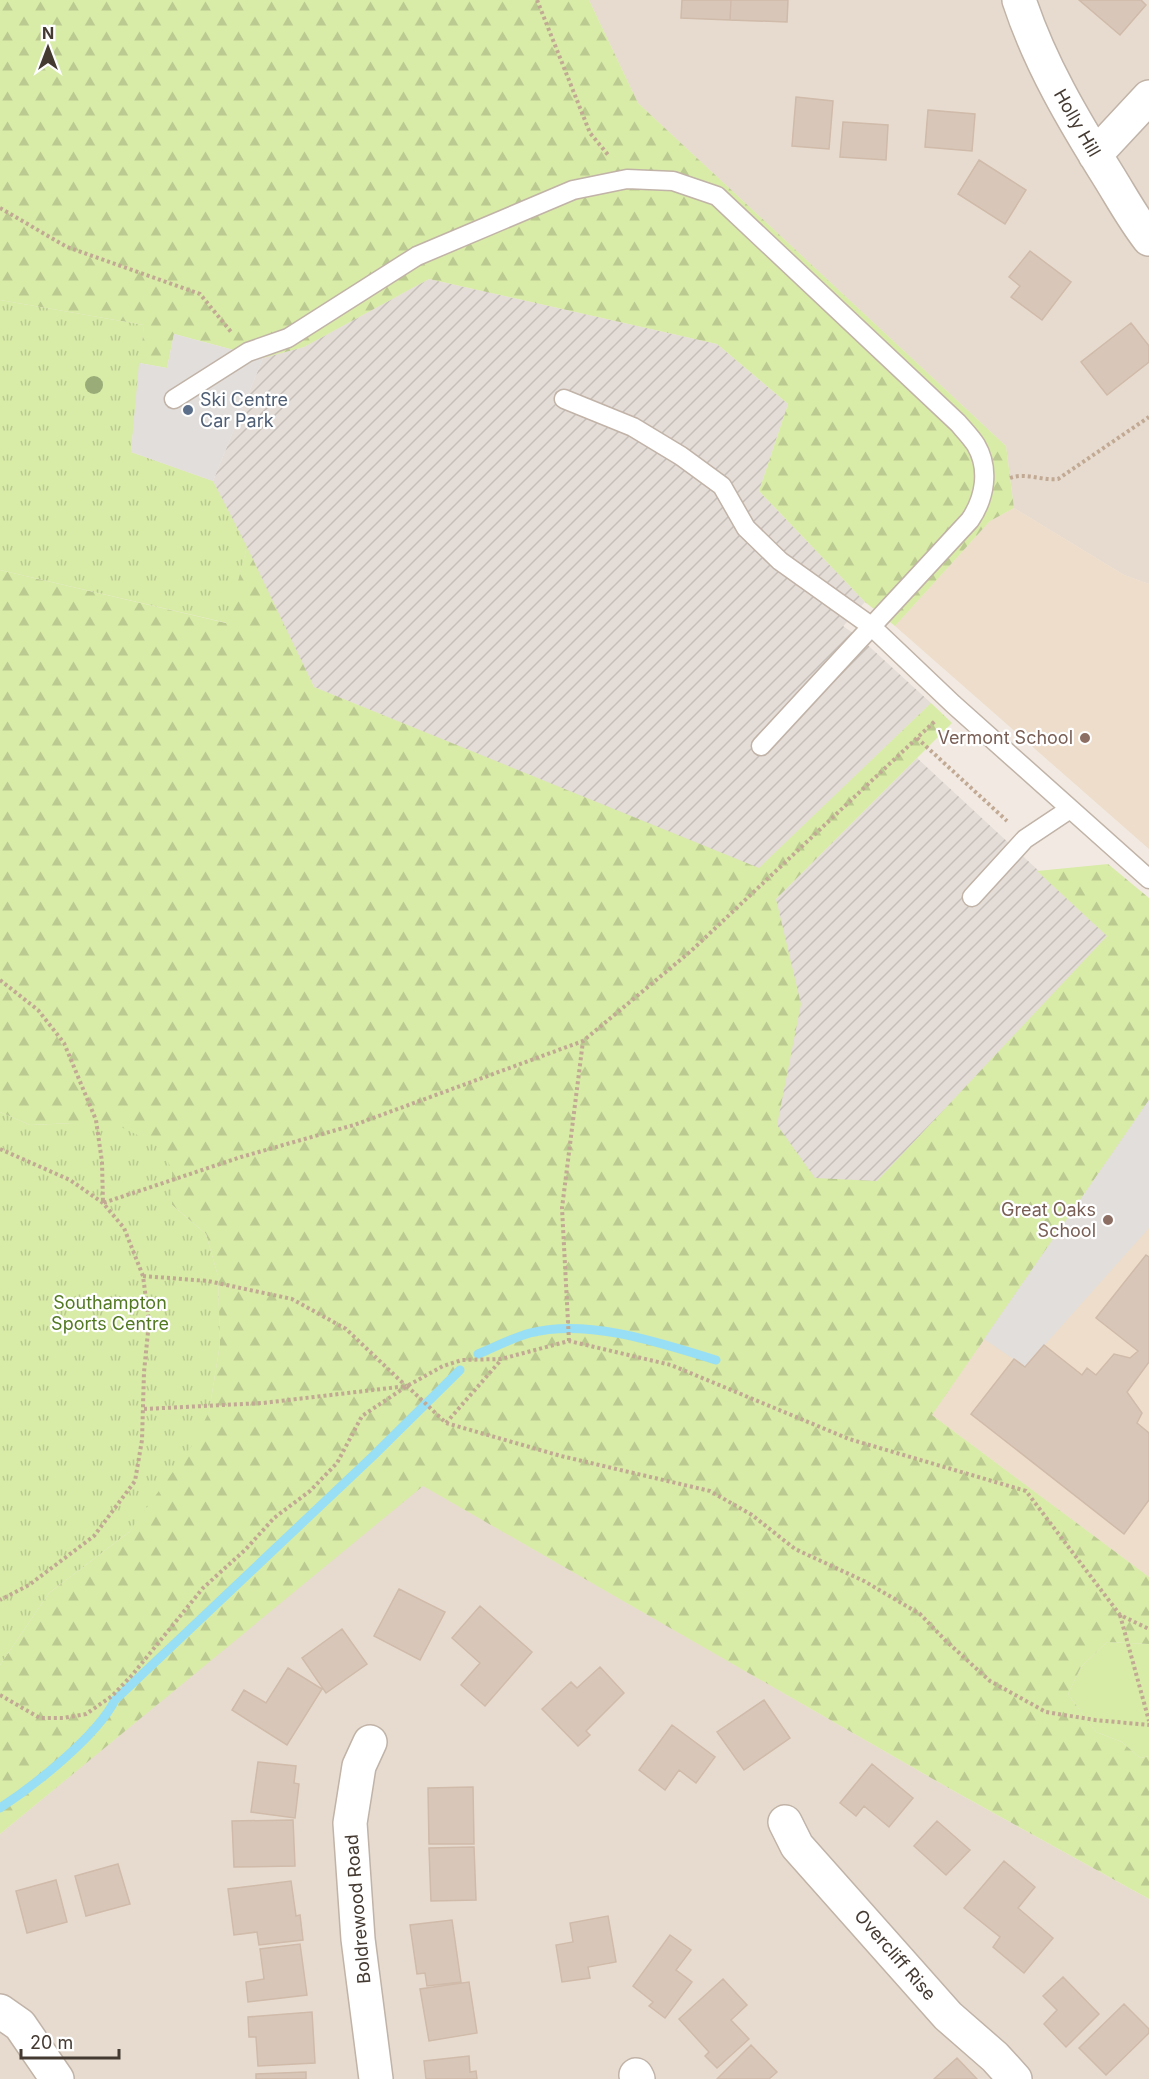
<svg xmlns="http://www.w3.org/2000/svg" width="1149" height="2079" font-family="Inter,sans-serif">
<defs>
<pattern id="industrial-furrows" width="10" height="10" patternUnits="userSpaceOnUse" patternTransform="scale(1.5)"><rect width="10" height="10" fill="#e4dcd7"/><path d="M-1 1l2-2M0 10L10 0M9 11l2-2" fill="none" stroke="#c5beb9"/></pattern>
<pattern id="forest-firs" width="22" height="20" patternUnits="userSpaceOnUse" patternTransform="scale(1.5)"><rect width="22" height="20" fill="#d8eba7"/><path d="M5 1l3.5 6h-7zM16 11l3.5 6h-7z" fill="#bbca90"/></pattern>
<pattern id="park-tufts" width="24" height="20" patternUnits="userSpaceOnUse" patternTransform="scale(1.5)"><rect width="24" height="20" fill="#d8eba7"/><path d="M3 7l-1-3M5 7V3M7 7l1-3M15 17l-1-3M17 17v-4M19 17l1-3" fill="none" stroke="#bbca90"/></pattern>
</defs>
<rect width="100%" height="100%" fill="#f2eae2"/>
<!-- residential -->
<path fill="#e7dbcf" d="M589,0H1149V584L1124,575L1014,508L1006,446L638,103Z
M423,1485L952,1790L1149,1899V2079H0V1834Z"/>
<!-- industrial -->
<path fill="url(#industrial-furrows)" d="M429,279L717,344L788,404L759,491L865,602L843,626L860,638L931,703L759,869L314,687L213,481L263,358L304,347Z
M917,758L1149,973V1100L932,1415L694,1052L776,899Z"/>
<!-- education -->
<path fill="#edddca" d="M1014,508L1124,575L1149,584V849L895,626L990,521Z
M1149,1100V1577L932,1415Z"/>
<!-- grass -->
<path fill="#d8eba7" d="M1107,1642L1149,1644V1756L1140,1758L1122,1742L1096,1732L1068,1694L1081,1667Z"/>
<!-- forest -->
<path fill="url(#forest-firs)" d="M0,0H589L638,103L1006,446L1014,508L990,521L895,626L865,602L759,491L788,404L717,344L429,279L304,347L263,358L174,334L167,368L139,363L144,325L0,300Z
M247,547L314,687L759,868L931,703L952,723L776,899L801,1004L777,1125L815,1178L877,1181L1107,936L1037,871L1108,864L1149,898V1100L932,1415L1149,1577V1644L1107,1642L1081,1667L1068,1694L1096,1732L1122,1742L1140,1758L1149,1756V1899L952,1790L423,1486L0,1834V1665L49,1593L129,1532L209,1412L220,1344L218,1276L206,1234L172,1205V1171L74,1123L30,1125L0,1112V570L226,623Z"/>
<!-- park -->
<path fill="url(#park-tufts)" d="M0,300L144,325L131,452L213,481L247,547L227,623L0,570Z
M0,1112L30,1125L74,1123L119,1126L162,1147L172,1171V1205L206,1234L218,1276L220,1344L209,1412L191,1447L129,1532L49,1593L0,1665Z"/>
<!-- parking -->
<path fill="#e2dedb" d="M174,334L263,358L213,481L131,452L139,363L167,368Z
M1149,1100V1228L1025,1367L984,1339Z"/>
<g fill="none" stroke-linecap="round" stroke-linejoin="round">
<!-- stream -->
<path stroke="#98dff5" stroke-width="9" d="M478,1354C495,1347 512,1338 530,1333C588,1318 661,1343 716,1360
M0,1808C35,1785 97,1736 115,1700L374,1455L460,1370"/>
</g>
<!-- building -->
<path fill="#d8c7b9" stroke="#d0baa9" stroke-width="1.5" d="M682,0H731L730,20L681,18Z
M731,0H788L787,22L730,20Z
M1079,0H1141L1146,5L1120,35Z
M796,97L833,101L829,149L792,146Z
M928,110L975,114L972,151L925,147Z
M843,122L888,125L886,160L840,157Z
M979,160L1026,190L1005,224L958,194Z
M1030,251L1071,282L1042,320L1011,297L1020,286L1009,277Z
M1131,323L1149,346V362L1107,395L1081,362Z
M1146,1255L1149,1257V1362L1127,1392L1142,1413L1137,1423L1149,1433V1500L1124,1534L971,1414L1014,1359L1025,1367L1044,1345L1082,1375L1087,1368L1096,1375L1114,1354L1130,1358L1138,1351L1096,1318Z
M399,1589L445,1612L420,1660L374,1636Z
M480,1606L532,1652L485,1706L461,1685L480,1663L452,1638Z
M342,1629L367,1664L326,1693L302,1658Z
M600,1667L624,1693L586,1731L590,1735L578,1746L542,1709L571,1682L577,1688Z
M288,1668L322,1689L287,1745L232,1710L244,1690L266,1703Z
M764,1700L790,1738L744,1770L717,1732Z
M672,1725L715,1757L696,1783L679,1770L665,1790L639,1770Z
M258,1762L296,1766L294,1783L299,1784L295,1818L251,1812Z
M872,1764L913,1798L889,1827L864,1806L856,1816L840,1803Z
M473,1787L474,1844H429L428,1788Z
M293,1820L295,1866L234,1867L232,1821Z
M937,1821L970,1850L946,1875L914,1846Z
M474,1847L476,1900L431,1901L429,1848Z
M1004,1861L1035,1887L1018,1908L1053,1938L1024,1973L993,1947L1000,1937L964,1908Z
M118,1864L130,1904L86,1916L75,1876Z
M56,1880L67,1922L27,1933L16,1891Z
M291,1881L296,1916L300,1915L303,1940L259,1945L257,1932L234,1935L228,1889Z
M608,1916L616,1962L588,1967L590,1978L562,1982L556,1945L573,1942L570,1923Z
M452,1920L461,1982L427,1986L425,1973L417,1974L410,1925Z
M670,1935L691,1950L676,1970L692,1982L665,2018L649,2006L653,2002L633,1986Z
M300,1944L307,1995L248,2002L246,1982L264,1979L260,1949Z
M1063,1977L1099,2014L1066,2047L1044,2024L1057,2010L1043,1996Z
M723,1979L747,2005L731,2020L749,2039L717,2068L705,2056L709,2052L679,2019Z
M469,1982L477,2033L429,2041L420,1989Z
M1124,2004L1149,2029V2033L1106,2075L1079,2048Z
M312,2012L315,2063L258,2066L256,2037H249L248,2017Z
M751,2045L777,2072L769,2079H717Z
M469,2056L470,2072L476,2071L477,2079H426L424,2061Z
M957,2058L977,2079H934Z
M306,2072V2079H256V2074Z"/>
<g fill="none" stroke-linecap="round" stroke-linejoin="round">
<!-- lane casing -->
<g stroke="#c1b3a7" stroke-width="21">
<path id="lane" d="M174,399L248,352L288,338L417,256L573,190L627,179L673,181L717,196L958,423C964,430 971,437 976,445C990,469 985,498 970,520L761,746
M564,399L633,427L681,456L722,486L746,528L780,561L871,626L953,704L1149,879
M972,897L1025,839L1070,809"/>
</g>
<!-- street casing -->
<g stroke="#c1b3a7" stroke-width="36">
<path id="street" d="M1019,0C1040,64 1074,121 1109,177C1122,198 1134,220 1149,239
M1095,155L1149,97
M370,1742L359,1766L350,1823L358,1939L376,2079
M785,1822L797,1846L948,2016L995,2057L1015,2079
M0,2011L20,2025L57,2079
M636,2075L638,2079"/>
</g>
<!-- path -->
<path stroke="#c1a994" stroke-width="4" stroke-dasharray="3 3" stroke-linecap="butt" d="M537,0L590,133L609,156
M0,208L67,247L200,294L232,333
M1010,478C1026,472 1042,481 1058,479L1149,417
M917,738L1007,821
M0,980L38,1010L64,1043L96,1120L102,1162L103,1203L241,1157L354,1125L583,1041L691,951L935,721
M0,1149L70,1180L103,1203L124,1228L143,1276L149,1322L144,1372L142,1440L135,1481L94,1536L29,1585L0,1600
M143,1276L208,1281L292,1299L346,1329L406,1386
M569,1341L562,1208L583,1041
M144,1409L263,1403L407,1386L446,1423L561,1456L710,1491L752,1515L795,1549L864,1581L920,1614L946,1641L990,1681L1046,1712L1095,1720L1149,1725
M446,1423L501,1360
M1120,1615L1149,1721
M0,1695L40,1718H63L86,1714L112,1696L133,1674L203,1588L246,1549L274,1518L310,1491L337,1463L362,1416L407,1386L443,1366L462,1360L501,1359L569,1341L671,1365L849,1439L1026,1491L1120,1615L1149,1629"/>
<!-- lane -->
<use href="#lane" stroke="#fff" stroke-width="18"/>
<!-- street -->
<use href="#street" stroke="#fff" stroke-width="33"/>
</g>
<!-- trees -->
<circle fill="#9aac78" cx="94" cy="385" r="9"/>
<!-- markers -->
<circle fill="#5c6f8a" stroke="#fff" stroke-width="2" cx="188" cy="410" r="6"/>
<g fill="#8d6e63" stroke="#fff" stroke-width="2">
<circle cx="1085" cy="738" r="6"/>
<circle cx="1108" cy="1220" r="6"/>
</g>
<g text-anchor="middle" stroke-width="4.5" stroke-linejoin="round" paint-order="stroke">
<!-- street labels -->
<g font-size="18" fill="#443a32" stroke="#fff">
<text transform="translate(1077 123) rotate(60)" y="6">Holly Hill</text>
<text transform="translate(358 1909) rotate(-95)" y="6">Boldrewood Road</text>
<text transform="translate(895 1955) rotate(49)" y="6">Overcliff Rise</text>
</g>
<!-- service labels -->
<g font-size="18" fill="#4e5e75" stroke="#fff" text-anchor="start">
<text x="200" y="406">Ski Centre<tspan x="200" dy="21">Car Park</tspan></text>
</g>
<!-- education labels -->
<g font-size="18" fill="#785e54" stroke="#fff" text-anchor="end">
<text x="1073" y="744">Vermont School</text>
<text x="1096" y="1216">Great Oaks<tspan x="1096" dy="21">School</tspan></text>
</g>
<!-- park labels -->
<g font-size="18" fill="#527922" stroke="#fff">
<text x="110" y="1309">Southampton<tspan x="110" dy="21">Sports Centre</tspan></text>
</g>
</g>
<!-- north arrow -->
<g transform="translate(48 48)" stroke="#ffffff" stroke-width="4.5" paint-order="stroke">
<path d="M0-4.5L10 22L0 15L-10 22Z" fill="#443a32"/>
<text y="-9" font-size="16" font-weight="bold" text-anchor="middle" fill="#443a32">N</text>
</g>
<!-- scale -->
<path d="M21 2049v9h98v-9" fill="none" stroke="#443a32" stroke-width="3"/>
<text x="30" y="2049" font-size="18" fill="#443a32" stroke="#ffffff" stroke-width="4.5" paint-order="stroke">20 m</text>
</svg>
